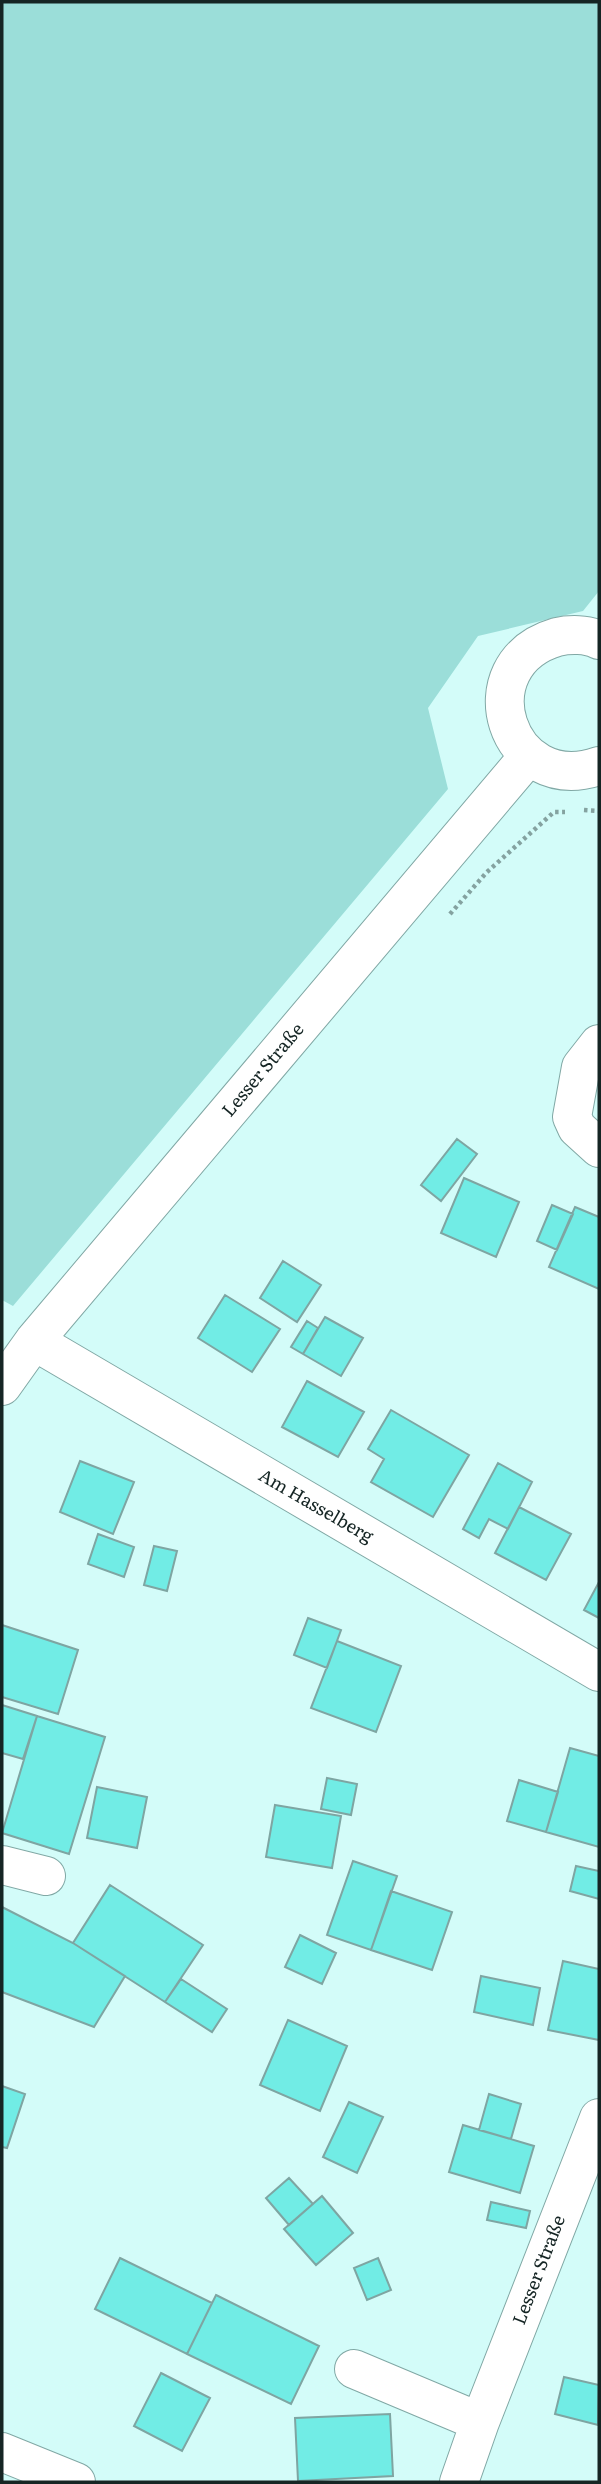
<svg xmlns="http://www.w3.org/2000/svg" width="601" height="2484" font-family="Literata,serif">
<rect width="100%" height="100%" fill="#d3fcf9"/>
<!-- green -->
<path fill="#9bded9" d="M2,2H599V591L583,611L478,636L428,708L448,789L13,1306L2,1300Z"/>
<!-- building -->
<path fill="#71ece5" stroke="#7ea5a2" stroke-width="2" d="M457,1139L477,1154L441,1201L421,1185Z
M464,1178L519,1202L496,1257L441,1233Z
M552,1205L573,1214L557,1250L537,1241Z
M575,1207L599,1217V1289L549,1267Z
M283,1261L321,1285L297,1322L260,1298Z
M225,1295L280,1329L252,1372L198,1338Z
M325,1317L363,1338L341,1376L303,1354Z
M307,1321L318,1328L303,1354L291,1347Z
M307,1381L364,1412L338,1457L282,1427Z
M391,1410L469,1455L433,1517L371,1482L384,1459L368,1449Z
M80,1461L134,1482L113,1534L60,1512Z
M498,1463L532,1482L508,1529L489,1519L479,1538L463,1529Z
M519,1507L571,1534L546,1580L495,1553Z
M98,1534L134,1547L124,1577L88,1564Z
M154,1546L177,1551L167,1591L144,1585Z
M599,1582V1618L584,1610Z
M308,1618L341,1630L327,1668L294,1655Z
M2,1625L78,1650L58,1714L2,1697Z
M337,1641L401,1666L376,1732L311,1708Z
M2,1705L37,1716L23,1759L2,1753Z
M37,1716L105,1737L69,1854L2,1833Z
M570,1748L599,1756V1847L546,1832Z
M327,1778L357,1784L351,1815L321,1809Z
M519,1780L558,1792L546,1832L507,1821Z
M97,1787L147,1797L137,1848L87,1838Z
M275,1805L341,1816L332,1868L266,1857Z
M353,1861L397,1876L371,1950L327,1935Z
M576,1866L599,1871V1899L570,1891Z
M110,1885L203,1945L165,2002L73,1943Z
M391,1891L452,1912L432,1970L371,1950Z
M2,1907L73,1943L125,1976L94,2027L2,1992Z
M300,1935L336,1953L322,1984L285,1967Z
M563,1961L599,1969V2040L548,2030Z
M481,1976L540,1988L533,2025L474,2012Z
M181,1979L227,2009L212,2032L165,2002Z
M288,2020L347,2046L320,2111L260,2085Z
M2,2086L25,2094L7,2148L2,2147Z
M489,2094L521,2104L511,2139L479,2130Z
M349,2102L383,2117L357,2173L323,2157Z
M463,2125L534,2146L520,2193L449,2172Z
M289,2178L313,2204L289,2225L266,2198Z
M322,2196L353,2233L316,2265L284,2229Z
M491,2202L530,2211L526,2228L487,2220Z
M120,2258L212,2303L187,2354L95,2309Z
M378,2258L391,2290L367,2300L354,2268Z
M216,2295L319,2346L291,2404L187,2354Z
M161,2373L210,2398L182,2451L134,2426Z
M564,2377L599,2385L598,2425L555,2414Z
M390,2414L393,2476L298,2481L295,2418Z"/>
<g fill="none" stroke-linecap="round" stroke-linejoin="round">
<!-- minor casing -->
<g stroke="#81a8a5" stroke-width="40">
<path id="minor" d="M599,640C587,634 570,634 557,637C464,664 506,798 599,766
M599,1044L581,1067L572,1117L577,1128L599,1148
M34,1341L599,1672
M2,1386L34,1341L528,757
M2,1865L46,1876
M354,2369L480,2422
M2,2452L76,2482
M459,2482L480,2422L599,2118"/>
</g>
<!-- path -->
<path stroke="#84a2a0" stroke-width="4.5" stroke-dasharray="3.5 3.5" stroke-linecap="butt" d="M584,810L599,811
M450,914L487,872L554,812H565"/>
<!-- minor -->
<use href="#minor" stroke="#fff" stroke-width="38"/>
</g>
<g text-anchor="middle" stroke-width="5" stroke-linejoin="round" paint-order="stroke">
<!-- street labels -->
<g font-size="18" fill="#152524" stroke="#fff">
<text transform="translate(263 1070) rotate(-50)" y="6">Lesser Straße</text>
<text transform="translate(316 1506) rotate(30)" y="6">Am Hasselberg</text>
<text transform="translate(539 2270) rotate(-69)" y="6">Lesser Straße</text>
</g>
</g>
<!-- border -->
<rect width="601" height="2484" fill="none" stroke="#152524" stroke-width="7"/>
</svg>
